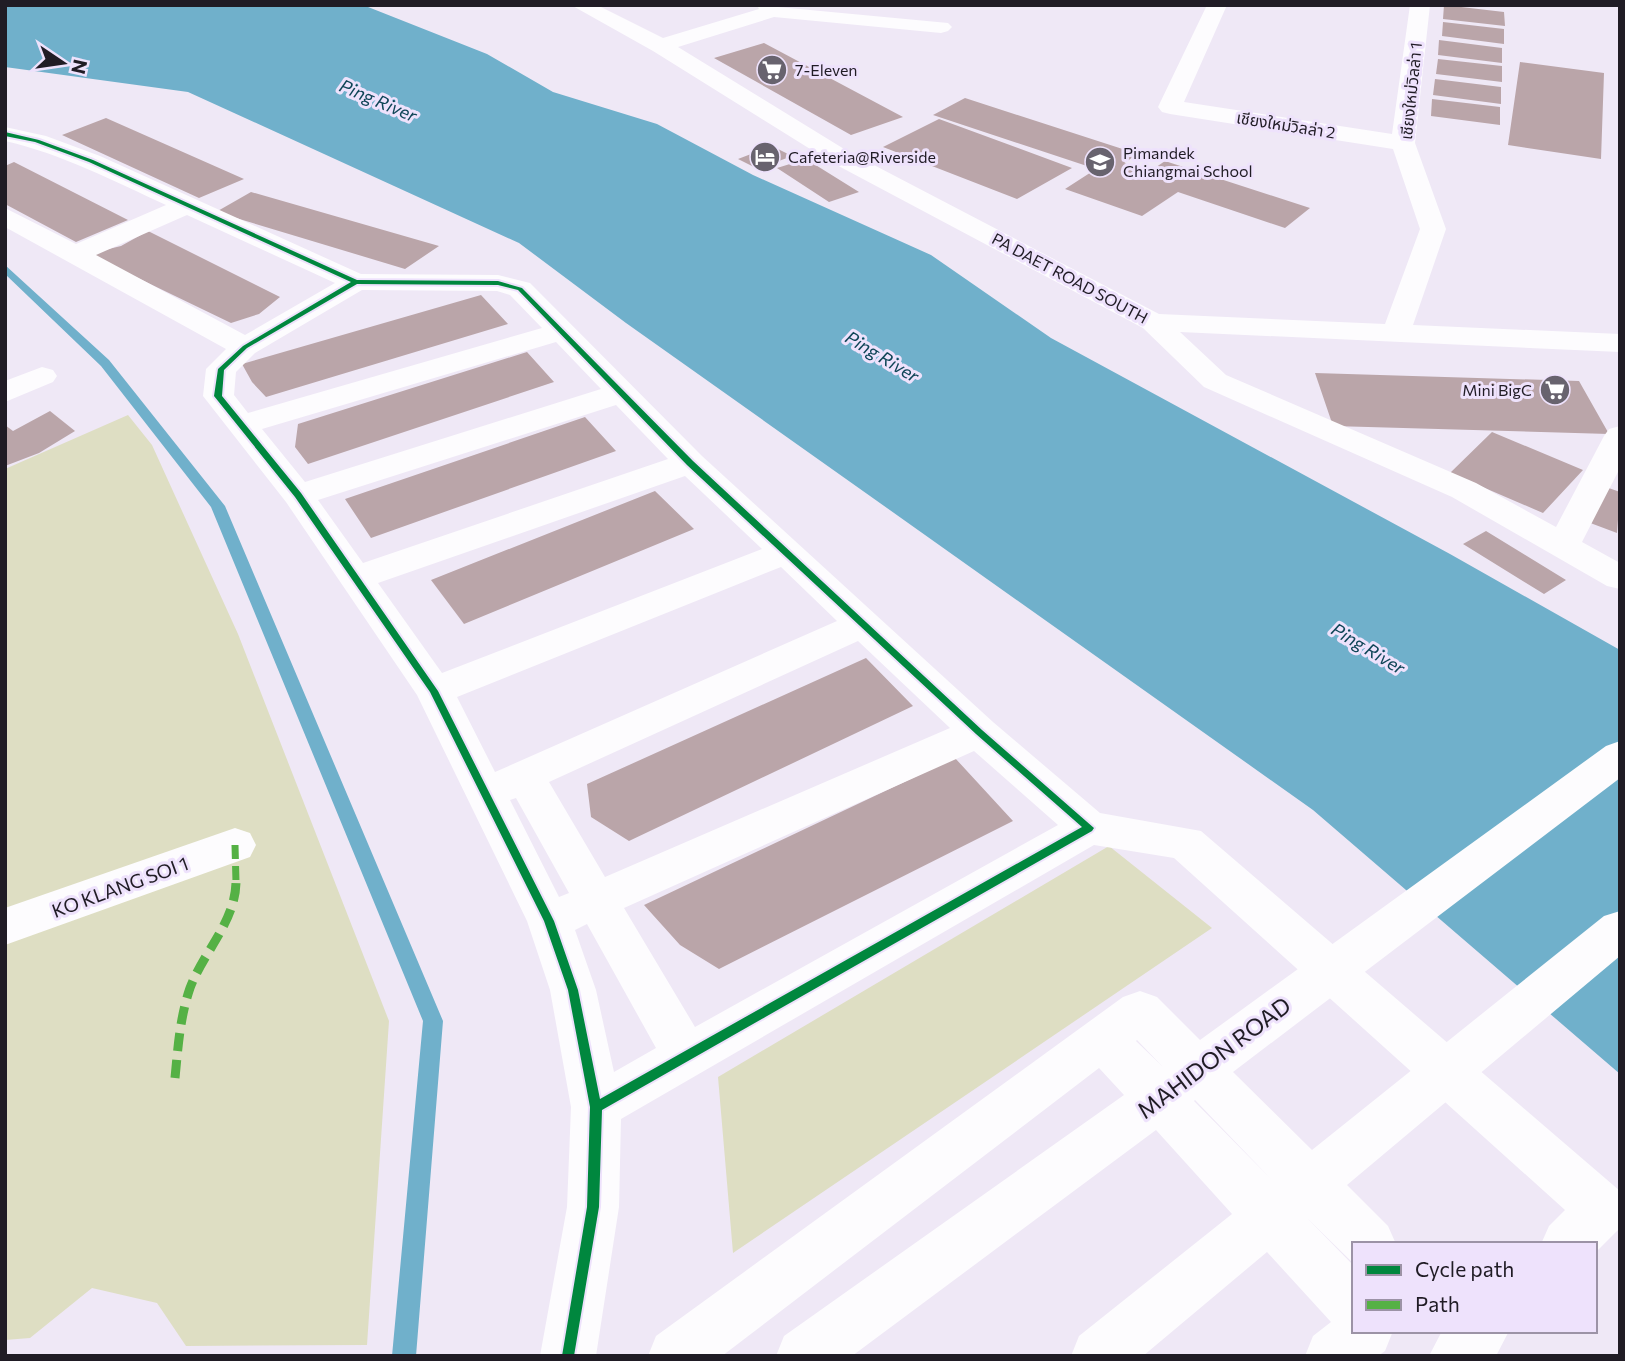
<svg xmlns="http://www.w3.org/2000/svg" width="1625" height="1361" font-family="Commissioner,'Noto Sans Thai',sans-serif">
<rect width="100%" height="100%" fill="#efe8f6"/>
<!-- green -->
<path fill="#dedec3" d="M128,415L152,445L238,634L389,1021L367,1345L186,1346L157,1303L92,1288L30,1338L5,1340V469Z
M1109,846L1212,928L733,1253L718,1077Z"/>
<!-- water -->
<path fill="#70b0cb" d="M5,5H363L487,54L553,92L657,124L753,175L931,255L1051,338L1450,554L1620,650V1074L1313,810L626,323L519,243L188,92L5,67Z"/>
<g fill="none" stroke-linecap="round" stroke-linejoin="round">
<!-- stream -->
<path fill="#70b0cb" fill-rule="evenodd" d="M5,265L109,360L225,506L443,1021L416,1356H392L423,1021L211,507L101,366L5,274Z"/>
</g>
<!-- building -->
<path fill="#baa5a9" d="M1444,5L1504,12L1505,26L1443,19Z
M1443,22L1504,29V44L1442,36Z
M1439,40L1502,48V63L1438,55Z
M764,43L903,117L851,135L714,58Z
M1438,59L1502,66V82L1436,74Z
M1520,62L1604,73L1601,159L1508,145Z
M1435,79L1501,87V104L1433,95Z
M965,98L1138,154L1124,163L1149,172L1165,161L1310,208L1285,228L1178,192L1142,216L1065,189L1096,169L933,115Z
M1432,99L1500,107V125L1431,116Z
M106,118L244,179L199,198L62,135Z
M939,119L1072,168L1017,199L883,147Z
M772,146L792,156L758,169L738,159Z
M806,159L859,192L829,202L777,168Z
M14,162L128,220L76,242L5,204V166Z
M251,192L439,246L405,269L216,212Z
M148,231L280,297L259,314L231,323L88,254L121,246Z
M481,295L508,324L266,397L252,382L242,364Z
M527,352L554,382L308,464L295,447L298,424Z
M1315,373L1579,381L1609,434L1333,426Z
M50,411L75,431L39,453L5,466V425L13,431Z
M585,417L616,451L371,538L345,499Z
M1492,432L1583,470L1543,513L1450,473Z
M1603,486L1620,492L1617,533L1585,521Z
M655,491L694,529L464,624L431,580Z
M1486,531L1566,580L1544,594L1463,544Z
M866,658L913,706L629,841L591,817L587,784Z
M955,758L1013,821L719,969L680,945L644,905Z"/>
<g fill="none" stroke-linecap="round" stroke-linejoin="round">
<!-- minor -->
<path fill="#fdfcfe" fill-rule="evenodd" d="M571,5H597L663,38L759,9L757,5L948,23L952,27L948,31L941,33L774,17L678,47L849,152L1159,314L1385,324L1420,229L1393,149L1170,114L1162,112L1158,107L1207,5H1227L1184,102L1392,134L1410,5H1430L1415,143L1446,229L1413,325L1620,334V352L1180,332L1226,375L1476,483L1556,527L1604,436L1609,429L1620,426V468L1582,542L1620,563V589L1607,586L1452,497L1204,387L1143,328L831,162L653,51Z
M5,127L46,136L100,156L361,274L498,275L530,283L702,456L993,722L1100,813L1201,831L1620,1191V1228L1595,1253V1244H1541L1549,1226L1565,1210L1174,858L1094,845L621,1119L619,1207L596,1356H540L567,1207L571,1107L550,990L527,921L417,695L286,502L203,396L206,369L226,349L5,227V208L76,244L166,205C114,181 62,154 5,141ZM187,215L335,283L245,335L96,255ZM362,290L497,291L510,295L542,328L248,413L234,395L236,372L255,353ZM556,342L601,389L305,482L262,429ZM616,405L668,459L363,563L318,500ZM685,476L762,549L442,673L378,583ZM781,567L837,621L495,772L457,697ZM858,641L950,728L605,877L549,782ZM974,751L1058,825L695,1027L624,908ZM516,798L569,893L559,897L510,800ZM587,924L656,1048L614,1072L596,990L575,930Z
M42,367L53,370L57,376L53,382L5,402V381Z
M235,828L250,833L256,845L250,857L5,945V908Z
M1442,1331H1509L1496,1356H1429Z"/>
<!-- major -->
<path fill="#fdfcfe" fill-rule="evenodd" d="M1620,741V778L1233,1072L1312,1150L1604,916L1620,911V956L1347,1185L1388,1226L1396,1244H1354V1264L1307,1218L1354,1266V1331H1393L1385,1351L1378,1356H1305L1313,1336L1331,1322L1267,1252L1143,1356H1071L1079,1336L1232,1214L1156,1130L852,1356H776L784,1336L1124,1095L1099,1068L722,1356H648L656,1336L1123,997L1140,991L1157,997L1200,1040L1606,746ZM1137,1040L1163,1067L1136,1041ZM1195,1100L1273,1181L1194,1101Z"/>
<!-- quiet-far1 -->
<path stroke="#55b145" stroke-width="7" stroke-dasharray="14 7" stroke-linecap="butt" d="M235,845L236,882"/>
<!-- quiet -->
<path stroke="#55b145" stroke-width="9" stroke-dasharray="18 9" stroke-linecap="butt" d="M175,1078C178,1047 180,1017 190,988C204,951 236,921 236,881"/>
<!-- cycleway casing -->
<g stroke="#eee2fc" stroke-width="4">
<path id="cycleway" d="M5,132L39,140L93,160L357,280L498,281L522,288L693,461L982,730L1094,828L1092,831L602,1110L599,1207L574,1356H562L587,1207L590,1107L568,990L544,921L430,692L295,497L214,396L218,369L243,346L351,282L89,162L35,142L5,136ZM357,284L498,285L518,290L687,465L976,734L1082,827L600,1099L578,990L554,921L438,691L301,493L222,396L224,370L247,348Z"/>
</g>
<!-- cycleway -->
<use href="#cycleway" fill="#00873e" fill-rule="evenodd"/>
</g>
<!-- icons -->
<defs>
<g id="supermarket-disc" transform="scale(1.575)"><circle r="9.5" fill="#68636e" stroke="#eee2fc"/><path d="M-6-5.5h2.5l.6 2H6L4.5 2H-2.5L-4.4-4H-6ZM-1.5 3.2a1.3 1.3 0 1 0 .1 0ZM3 3.2a1.3 1.3 0 1 0 .1 0Z" fill="#fff"/></g>
<g id="hotel-disc" transform="scale(1.575)"><circle r="9.5" fill="#68636e" stroke="#eee2fc"/><path d="M-6-4.5h1.5V1H6V5H4.5V3h-9V5H-6ZM-4 0a1.8 1.8 0 1 1 3.6 0ZM.5 0V-2.5h3Q6-2.5 6 0Z" fill="#fff"/></g>
<g id="school-disc" transform="scale(1.575)"><circle r="9.5" fill="#68636e" stroke="#eee2fc"/><path d="M0-5L7-2L0 1L-7-2ZM-4 1L0 2.5L4 1V4Q0 6-4 4Z" fill="#fff"/></g>
</defs>
<g fill-rule="evenodd">
<use href="#supermarket-disc" x="772" y="70"/>
<use href="#hotel-disc" x="765" y="157"/>
<use href="#school-disc" x="1100" y="162"/>
<use href="#supermarket-disc" x="1555" y="390"/>
</g>
<g text-anchor="middle" stroke-width="6" stroke-linejoin="round" paint-order="stroke">
<!-- far-poi labels -->
<g font-size="16" fill="#201c25" stroke="#eee2fc" text-anchor="start">
<text x="795" y="76">7-Eleven</text>
<text x="1123" y="159">Pimandek<tspan x="1123" dy="18">Chiangmai School</tspan></text>
<text x="788" y="163">Cafeteria@Riverside</text>
<text x="1532" y="396" text-anchor="end">Mini BigC</text>
</g>
<!-- far-street labels -->
<g font-size="16" fill="#201c25" stroke="#eee2fc">
<text transform="translate(1411 91) rotate(-84)" y="6">เชียงใหม่วิลล่า 1</text>
<text transform="translate(1286 125) rotate(9)" y="6">เชียงใหม่วิลล่า 2</text>
<text transform="translate(1070 278) rotate(28)" y="6">PA DAET ROAD SOUTH</text>
</g>
<!-- far-water labels -->
<g font-size="18" font-style="italic" fill="#0f4557" stroke="#eee2fc">
<text transform="translate(378 101) rotate(23)" y="6">Ping River</text>
<text transform="translate(882 357) rotate(31)" y="6">Ping River</text>
<text transform="translate(1368 649) rotate(31)" y="6">Ping River</text>
</g>
<!-- street labels -->
<g font-size="19" fill="#201c25" stroke="#eee2fc">
<text transform="translate(120 887) rotate(-20)" y="7">KO KLANG SOI 1</text>
</g>
<!-- near-street labels -->
<g font-size="23" fill="#201c25" stroke="#eee2fc">
<text transform="translate(1214 1058) rotate(-37)" y="8">MAHIDON ROAD</text>
</g>
</g>
<!-- border -->
<rect width="1625" height="1361" fill="none" stroke="#201c25" stroke-width="14"/>
<!-- legend -->
<rect x="1352" y="1242" width="245" height="91" fill="#eee2fc" stroke="#9c93a6" stroke-width="2"/>
<rect x="1366" y="1265" width="35" height="10" fill="#00873e" stroke="#9c93a6" stroke-width="2"/>
<text x="1415" y="1277" font-size="21" fill="#201c25">Cycle path</text>
<rect x="1366" y="1300" width="35" height="10" fill="#55b145" stroke="#9c93a6" stroke-width="2"/>
<text x="1415" y="1312" font-size="21" fill="#201c25">Path</text>
<!-- north arrow -->
<g transform="translate(63 63) rotate(103)" stroke="#eee2fc" stroke-width="5" paint-order="stroke">
<path d="M0-5L12 26L0 18L-12 26Z" fill="#201c25"/>
<text y="-10" font-size="19" font-weight="bold" text-anchor="middle" fill="#201c25">N</text>
</g>
</svg>
